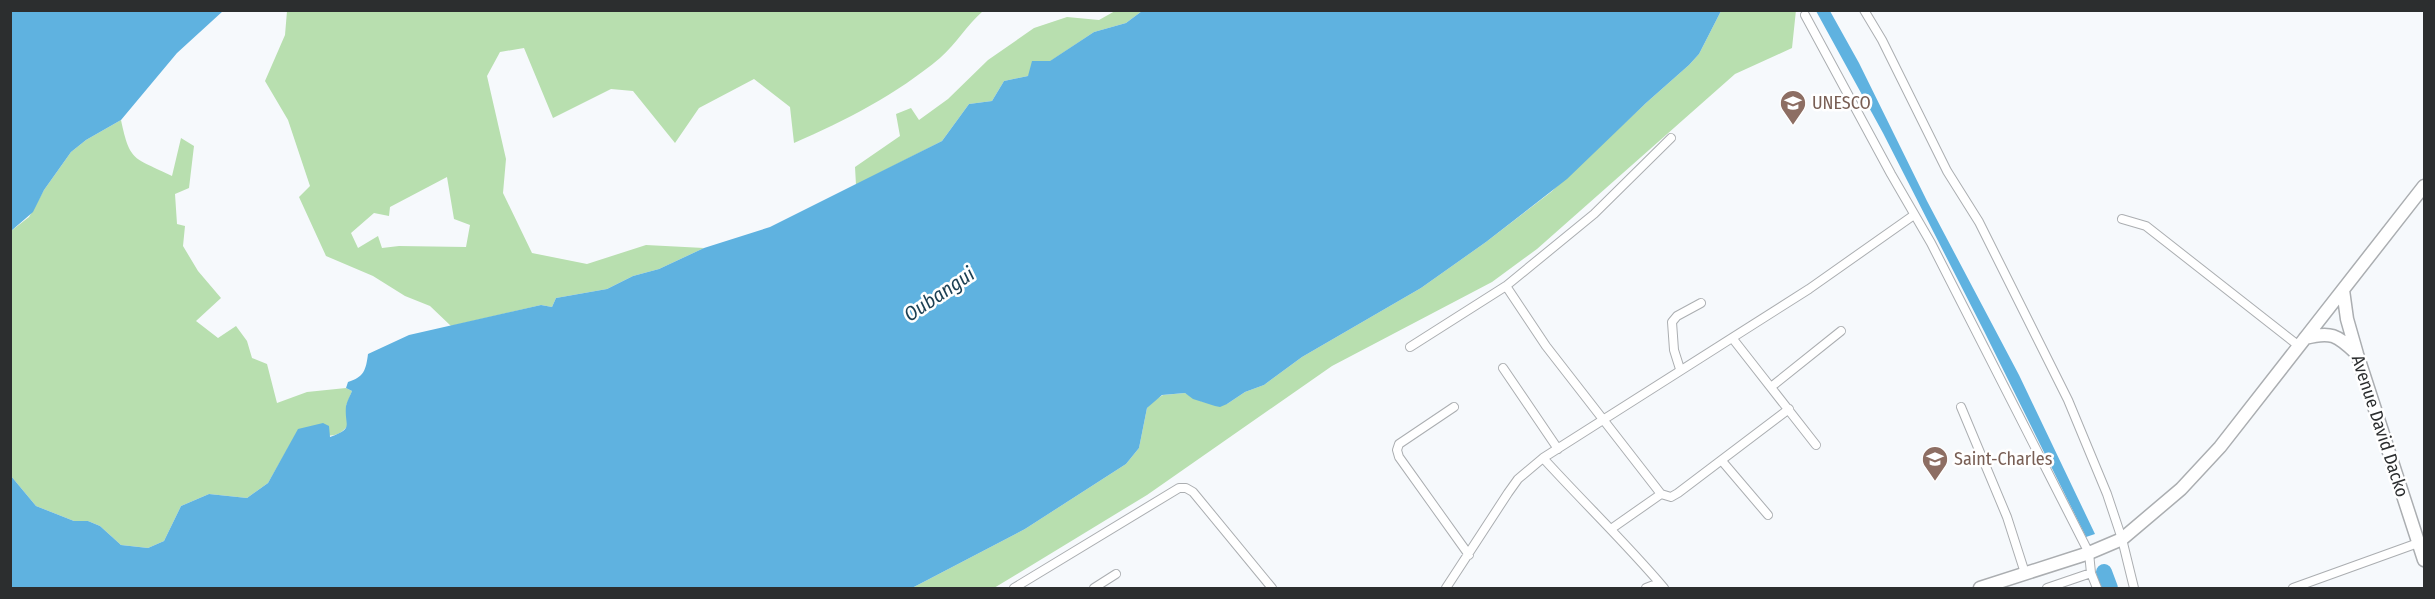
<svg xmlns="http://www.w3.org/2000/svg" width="2435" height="599" font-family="'Fira Sans Condensed',sans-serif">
<rect width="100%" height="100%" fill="#f6f9fc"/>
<!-- green -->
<path fill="#b8dfaf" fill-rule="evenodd" d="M287,11H983C967,25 956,44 940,58C897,94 845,121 794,143L790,107L754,79L699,108L675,143L633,91L611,89L553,118L524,48L500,52L487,76L506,159L503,193L532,253L587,264L646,245L704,248L659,269L633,276L607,289L556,298L552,307L541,305L451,326L430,306L405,296L373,276L326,256L299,197L310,186L288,120L265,81L285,35ZM447,177L454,219L470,225L466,247L399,246L382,248L378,236L358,248L351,233L374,213L389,216L390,207Z
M1115,11H1142L1126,23L1094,32L1028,76L1004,81L992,101L969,104L942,141L856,185L855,167L900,136L896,114L911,108L919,120L948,99L988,60L1034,28L1067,17L1099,20Z
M1721,11L1796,10L1792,48L1735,74L1537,249L1492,282L1332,366L1147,495L994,588H912L1025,529L1126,464L1139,448L1147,408L1153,401L1163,395L1185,393L1203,402L1227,404L1245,392L1264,385L1302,357L1421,288L1486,242L1551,192L1646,103L1689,65L1699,54Z
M121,120C130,163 134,157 172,176L181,138L194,146L189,188L175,194L177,224L185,226L183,246L198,271L221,298L196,321L218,338L236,326L247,341L252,358L267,364L277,403L307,392L346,388L352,391L346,406L348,425C336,443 316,434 299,429L268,483L247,498L209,494L181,506L164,541L148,548L121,545L100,526L88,521H74L36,506L11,476V231L29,217L44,190L71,152L86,140Z"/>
<!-- water -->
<path fill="#5fb2e0" d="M11,10L223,11L177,53L121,120L86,140L71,152L44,190L33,212L11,231Z
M1142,11H1721L1699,54L1689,65L1646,103L1567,179L1486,242L1421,288L1302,357L1264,385L1245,392L1227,404L1220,407L1215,406L1193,399L1185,393L1162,395L1147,408L1139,448L1126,464L1025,529L912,588H11V476L36,506L74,521H88L100,526L121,545L148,548L164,541L181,506L209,494L247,498L268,483L298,429L323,423L329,426L330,437C355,428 344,426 346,406C347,401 350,396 352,391L346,388L348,382C364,377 366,370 368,354L409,335L541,305L552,307L556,298L607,289L633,276L659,269L704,248L770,227L942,141L969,104L992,101L1004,81L1028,76L1032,61H1050L1094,32L1126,23Z
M1816,11H1830L1859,63L1927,201L2019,375L2095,534L2086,537L1984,331L1883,133Z"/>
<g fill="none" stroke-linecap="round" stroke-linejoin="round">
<!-- river -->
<path stroke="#5fb2e0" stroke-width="16" d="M2104,572L2110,588"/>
<!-- minor casing -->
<g stroke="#abaeb1" stroke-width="10">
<path id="minor" d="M1864,10L1882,40L1947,171L1979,222L2068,400L2107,494L2122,539L2134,588
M1805,15L1891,174L1931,243L2089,553L2091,573L2097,588
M2122,219L2146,226L2299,346
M1506,286L1546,346L1661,494L1611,529
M1733,339L1816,445
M1410,347L1506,286L1594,214L1671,138
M1503,368L1558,449
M1680,369L1674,350L1672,322L1677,316L1701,303
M1771,387L1841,331
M1454,407L1399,444L1397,450L1399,457L1469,555
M1961,407L2007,517L2025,573
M1543,458C1583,502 1626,543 1664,588
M1722,461L1768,515
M1661,494L1671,497L1678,493L1789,409
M1014,588L1179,488H1186L1193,492L1272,588
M1094,588L1116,574
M1446,588L1508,493L1518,479L1543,458L1809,289L1914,215
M1646,588L1659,583
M2047,588L2091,573
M2293,588L2418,543"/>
</g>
<!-- primary casing -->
<g stroke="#abaeb1" stroke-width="15">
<path id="primary" d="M2343,290L2347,319L2357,354L2424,560
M2305,338C2331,331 2337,335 2356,353
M1980,588L2089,553L2122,539L2181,489L2220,447L2424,186"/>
</g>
<!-- minor -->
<use href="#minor" stroke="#fff" stroke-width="8"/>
<!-- primary -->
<use href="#primary" stroke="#fff" stroke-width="12"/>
</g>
<!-- icons -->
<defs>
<g id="school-pin" transform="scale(1.35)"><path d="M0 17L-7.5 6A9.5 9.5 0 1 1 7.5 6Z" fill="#8d6e63" stroke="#fff"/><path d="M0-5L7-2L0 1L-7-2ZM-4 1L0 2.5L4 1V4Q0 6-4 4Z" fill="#fff"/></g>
</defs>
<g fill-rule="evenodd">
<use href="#school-pin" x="1793" y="103"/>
<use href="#school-pin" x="1935" y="459"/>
</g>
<g text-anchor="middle" stroke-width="5" stroke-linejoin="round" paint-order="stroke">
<!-- education labels -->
<g font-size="18" fill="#785e54" stroke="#fff" text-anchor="start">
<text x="1812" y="109">UNESCO</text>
<text x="1954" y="465">Saint-Charles</text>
</g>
<!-- street labels -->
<g font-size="18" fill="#2c2e2f" stroke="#fff">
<text transform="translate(2380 426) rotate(72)" y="6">Avenue David Dacko</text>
</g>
<!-- water labels -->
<g font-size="20" font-style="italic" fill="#1b3f53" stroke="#fff">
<text transform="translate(939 294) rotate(-34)" y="7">Oubangui</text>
</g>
</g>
<!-- border -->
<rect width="2435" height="599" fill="none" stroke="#2c2e2f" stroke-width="24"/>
</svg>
